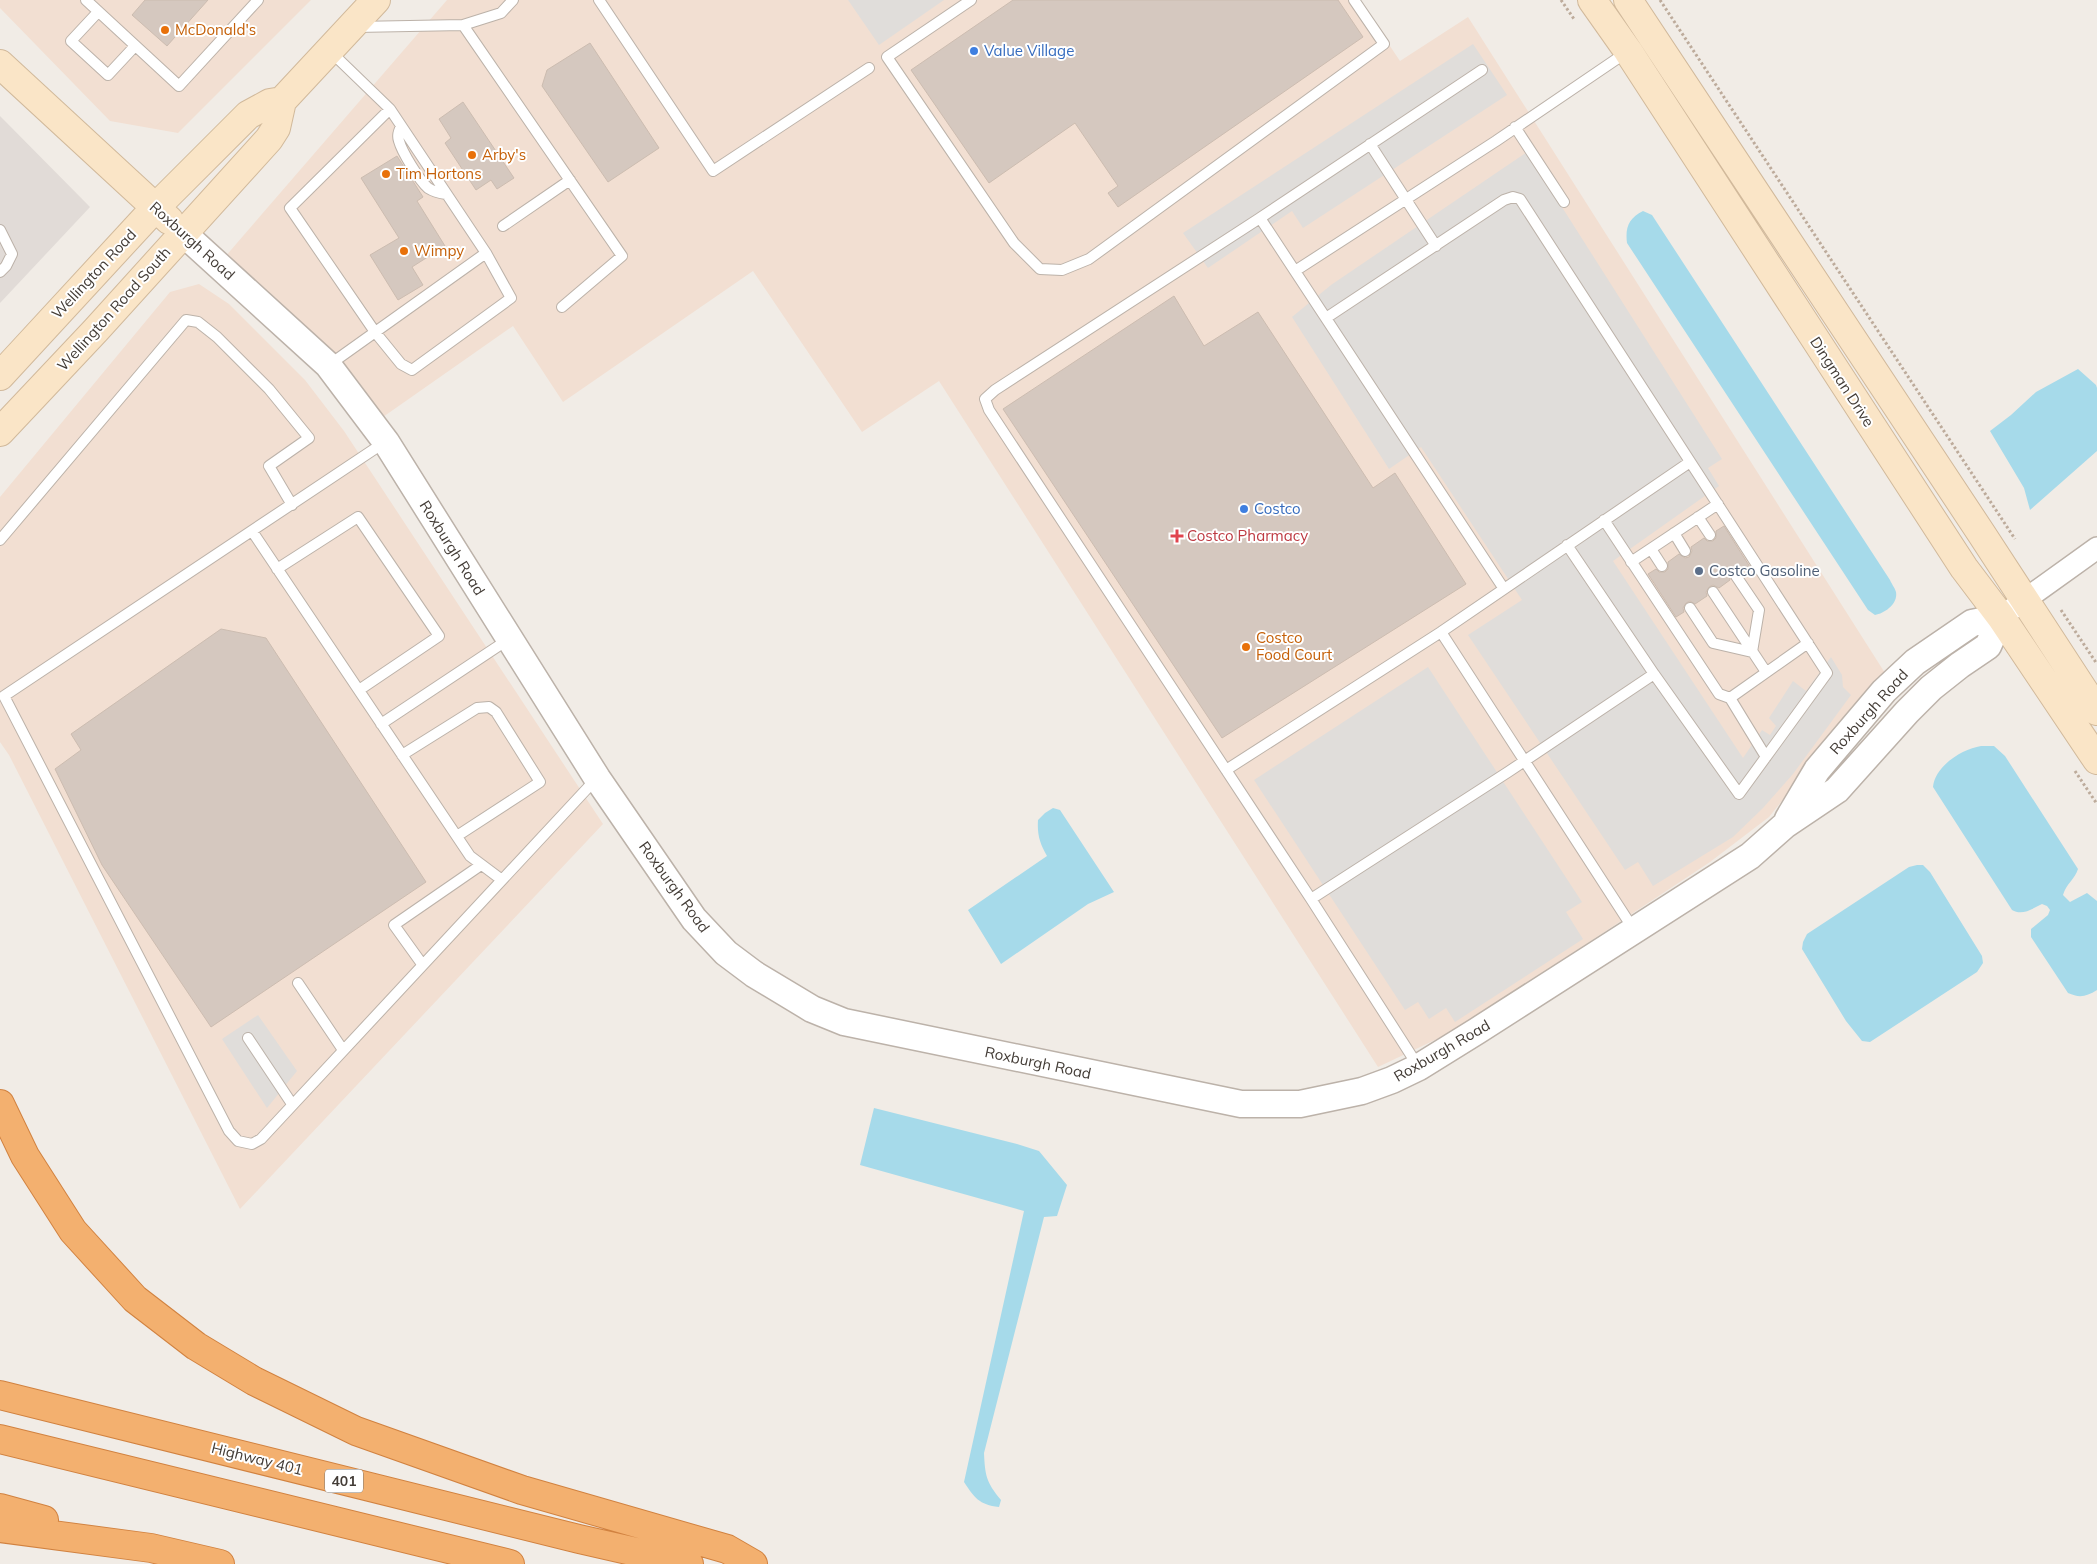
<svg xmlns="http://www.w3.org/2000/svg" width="2097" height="1564" font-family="Mulish,sans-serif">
<rect width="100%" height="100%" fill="#f1ece6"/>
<!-- commercial -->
<path fill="#f2dfd2" d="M0,0H311L178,133L110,121L0,8Z
M447,0H1359L1400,61L1468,17L1885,673L1769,817L1710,862L1458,1029L1378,1067L939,381L862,432L753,271L563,402L513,326L373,424L218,265Z
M199,284L229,304L305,380L344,431L603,824L240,1209L9,755L0,742V497L170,292Z"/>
<!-- industrial -->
<path fill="#e1dbd7" d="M0,116L90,207L0,303Z"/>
<!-- parking -->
<path fill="#e0ddda" d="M848,0H944L879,45Z
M1473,44L1507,95L1303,228L1292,211L1208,268L1183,233Z
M1527,152L1722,459L1708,468L1719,486L1613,561L1743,758L1762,730L1770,735L1776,726L1769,718L1793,681L1806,691L1831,657L1842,675L1843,687L1851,695L1793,774L1763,808L1733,837L1653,886L1638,862L1625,870L1468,635L1522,600L1421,447L1389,469L1292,317L1331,285Z
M1428,667L1582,902L1566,912L1583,939L1455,1022L1446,1008L1429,1019L1418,1002L1405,1010L1254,780Z
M258,1015L297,1071L267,1108L222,1039Z"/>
<!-- water -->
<path fill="#a6daea" d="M1643,211L1652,215L1890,580C1891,583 1895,588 1896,592C1898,604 1885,613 1875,615L1868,610L1627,243C1625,227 1629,218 1643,211Z
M2078,369L2096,385L2097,388V451L2030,510L2024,488L1990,431L2011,415L2036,392Z
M1981,746H1994L2005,756L2078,869C2075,879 2066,884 2063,895L2070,902L2087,893L2097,901V990C2086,997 2079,998 2068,993L2031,937V929L2048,915L2050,910L2047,906L2042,904C2032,909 2022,916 2012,910L1933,787C1935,766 1962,749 1981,746Z
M1053,808L1060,810L1114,892L1088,904L1001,964L968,910L1047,856C1040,844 1037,835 1038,820L1045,813Z
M1917,865H1923L1930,872L1982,956L1983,963L1977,972L1870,1042L1862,1041L1846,1021L1802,949L1803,942L1807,934L1909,867Z
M874,1108L1017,1144L1039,1151L1067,1185L1057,1216L1044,1217L984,1453C985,1475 986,1482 1001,1500L999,1507C979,1505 974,1497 964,1482L1024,1211L860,1165Z"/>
<!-- building -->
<path fill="#d5c8bf" stroke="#ccbcb0" d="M145,0H208L167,46L132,15Z
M1013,0H1338L1363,37L1118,207L1108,193L1118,186L1075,123L989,183L911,70Z
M590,43L659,148L608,182L542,86L547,70Z
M463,102L514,178L497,189L491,180L476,190L445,143L451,138L439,119Z
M397,156L423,197L417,201L445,246L412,267L423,285L398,300L370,255L399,238L361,178Z
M1174,296L1204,346L1258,312L1373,488L1395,473L1466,584L1222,738L1003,409Z
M1724,526L1750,567L1742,572L1736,569L1732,571L1729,576L1730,580L1719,588L1713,585L1709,587L1706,592L1707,596L1695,604L1690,601L1686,603L1683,608L1684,612L1676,617L1648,574L1656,569L1659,572H1665L1668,569V562L1679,554L1685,558L1689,557L1692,551L1691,547L1704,538L1707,541H1713L1716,538V531Z
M221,629L266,638L426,882L211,1027L102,865L55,769L81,750L71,734Z"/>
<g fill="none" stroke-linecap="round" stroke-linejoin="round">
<!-- service casing -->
<g stroke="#bcb2a9" stroke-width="12">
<path id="service" d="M86,0L179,86L258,0
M599,0L713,171L869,68
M971,0L887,57L1014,243L1040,269L1062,270L1089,259L1384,44L1354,0
M98,12L71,41L108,75L135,46
M463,25L622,256L562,307
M356,27L463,25L501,13L513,0
M330,51L390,109L290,208L375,332L401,364L412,370L511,298L486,253L390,109
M1482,70L1260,218L1504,589
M401,126C399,131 397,135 399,141C402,152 419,180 428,188C434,192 439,193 446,194
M1515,127L1564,202
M1370,144L1436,246
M1260,218L995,390L985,399L989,410L1311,899L1418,1066
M503,226L570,180
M0,230L12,254L6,266L0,272
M1295,271L1496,141L1627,52
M1326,318L1504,200L1513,197L1520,199L1827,673L1739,794L1654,674L1567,545
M329,365L486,253
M385,442L4,696L229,1131L238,1141L252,1144L261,1139L596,779
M1698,517L1710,535
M1604,520L1719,694L1730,698L1766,757
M252,531L470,856L502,880
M1674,533L1685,551
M0,540L186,320L198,322L217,337L269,389L309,438L269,466L292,505
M1651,549L1662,566
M1631,562L1718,504
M277,569L358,517L439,636L359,690
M1713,592L1766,672
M1690,608L1713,643L1752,652L1759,610L1736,576
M1441,632L1634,930
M1730,698L1808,643
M381,724L509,639
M402,755L477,708L489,707L496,712L540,782L457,836
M1226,770L1441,632L1690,462
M1311,899L1508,772L1654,674
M422,964L394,925L481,865
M298,983L343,1050
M248,1038L292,1104"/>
</g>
<!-- minor casing -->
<g stroke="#bcb2a9" stroke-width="24">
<path id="minor" d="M2012,609L2097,548"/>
</g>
<!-- tertiary casing -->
<g stroke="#bcb2a9" stroke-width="29">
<path id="tertiary" d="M183,233L328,365L386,442L597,778L694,919L726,953L754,974L812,1009L844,1022L1241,1104H1300L1362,1091L1392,1080L1419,1067L1477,1031L1750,856L1785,825L1837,790L1907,712L1931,688L1960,665L1988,646L2001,617
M1788,819L1817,770L1884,691L1915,662L1972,623L2001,617"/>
</g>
<!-- secondary casing -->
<g stroke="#d1b99b" stroke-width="30">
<path id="secondary" d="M1592,0L1628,51L1964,568L2001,617L2097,760
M1628,0L1981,533L2097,711
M0,64L169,220
M0,376L155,208L248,115L270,103L282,101
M0,432L96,330L269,139L276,128L282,101L376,0"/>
</g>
<!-- motorway casing -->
<g stroke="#d18240" stroke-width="30">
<path id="motorway" d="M0,1104L25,1156L73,1231L135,1299L196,1346L254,1381L356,1431L522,1490L727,1549L753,1564
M0,1395L579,1539L689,1564
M0,1439L510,1564
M0,1508L44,1520
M0,1528L151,1548L220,1564"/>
</g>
<!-- path -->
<path stroke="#bdab9b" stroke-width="3" stroke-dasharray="2.5 2.5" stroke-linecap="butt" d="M1561,0L1574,19
M1660,0L2015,539
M2061,610L2097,664
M2075,771L2097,804"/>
<!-- service -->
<use href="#service" stroke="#fff" stroke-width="10"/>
<!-- minor -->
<use href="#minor" stroke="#fff" stroke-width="21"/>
<!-- tertiary -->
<use href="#tertiary" stroke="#fff" stroke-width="26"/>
<!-- secondary -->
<use href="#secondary" stroke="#fae5c7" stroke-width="28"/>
<!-- motorway -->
<use href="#motorway" stroke="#f3b06f" stroke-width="28"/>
</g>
<!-- markers -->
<g fill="#e8710a" stroke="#fff" stroke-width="2">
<circle cx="165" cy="30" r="5"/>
<circle cx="472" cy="155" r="5"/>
<circle cx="386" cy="174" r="5"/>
<circle cx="404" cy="251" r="5"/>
<circle cx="1246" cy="647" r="5"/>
</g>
<g fill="#3f7fe0" stroke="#fff" stroke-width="2">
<circle cx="974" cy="51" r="5"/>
<circle cx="1244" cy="509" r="5"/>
</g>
<path fill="#e0444e" stroke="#fff" stroke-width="2" d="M1174.5 528.5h5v5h5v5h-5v5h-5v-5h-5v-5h5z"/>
<circle fill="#5c6f8a" stroke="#fff" stroke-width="2" cx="1699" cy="571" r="5"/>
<g text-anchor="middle" stroke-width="4" stroke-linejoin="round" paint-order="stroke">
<!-- shield labels -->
<rect fill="#fff" stroke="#7b7672" stroke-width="1" x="325" y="1469.5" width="38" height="23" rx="4"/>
<g font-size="14" font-weight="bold" fill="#433c36">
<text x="344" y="1486">401</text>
</g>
<!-- food labels -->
<g font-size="15" fill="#c56008" stroke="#fff" text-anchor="start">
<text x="175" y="35">McDonald's</text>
<text x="482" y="160">Arby's</text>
<text x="396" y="179">Tim Hortons</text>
<text x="414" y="256">Wimpy</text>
<text x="1256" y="643">Costco<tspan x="1256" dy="17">Food Court</tspan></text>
</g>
<!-- shop labels -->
<g font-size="15" fill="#366cbe" stroke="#fff" text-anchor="start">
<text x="984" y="56">Value Village</text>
<text x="1254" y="514">Costco</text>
</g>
<!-- street labels -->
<g font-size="15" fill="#433c36" stroke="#fff">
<text transform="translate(192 241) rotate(42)" y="5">Roxburgh Road</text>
<text transform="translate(94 274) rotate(-47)" y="5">Wellington Road</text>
<text transform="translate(114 309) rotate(-48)" y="5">Wellington Road South</text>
<text transform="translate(1842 382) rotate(57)" y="5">Dingman Drive</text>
<text transform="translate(452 548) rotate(58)" y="5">Roxburgh Road</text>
<text transform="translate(1869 712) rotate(-48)" y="5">Roxburgh Road</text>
<text transform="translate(674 887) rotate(54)" y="5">Roxburgh Road</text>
<text transform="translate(1442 1051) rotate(-30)" y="5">Roxburgh Road</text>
<text transform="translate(1038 1063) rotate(12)" y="5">Roxburgh Road</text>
<text transform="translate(257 1459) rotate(14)" y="5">Highway 401</text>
</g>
<!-- health labels -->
<g font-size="15" fill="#be3a42" stroke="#fff" text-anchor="start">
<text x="1187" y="541">Costco Pharmacy</text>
</g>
<!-- service labels -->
<g font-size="15" fill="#4e5e75" stroke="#fff" text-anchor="start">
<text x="1709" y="576">Costco Gasoline</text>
</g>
</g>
</svg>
